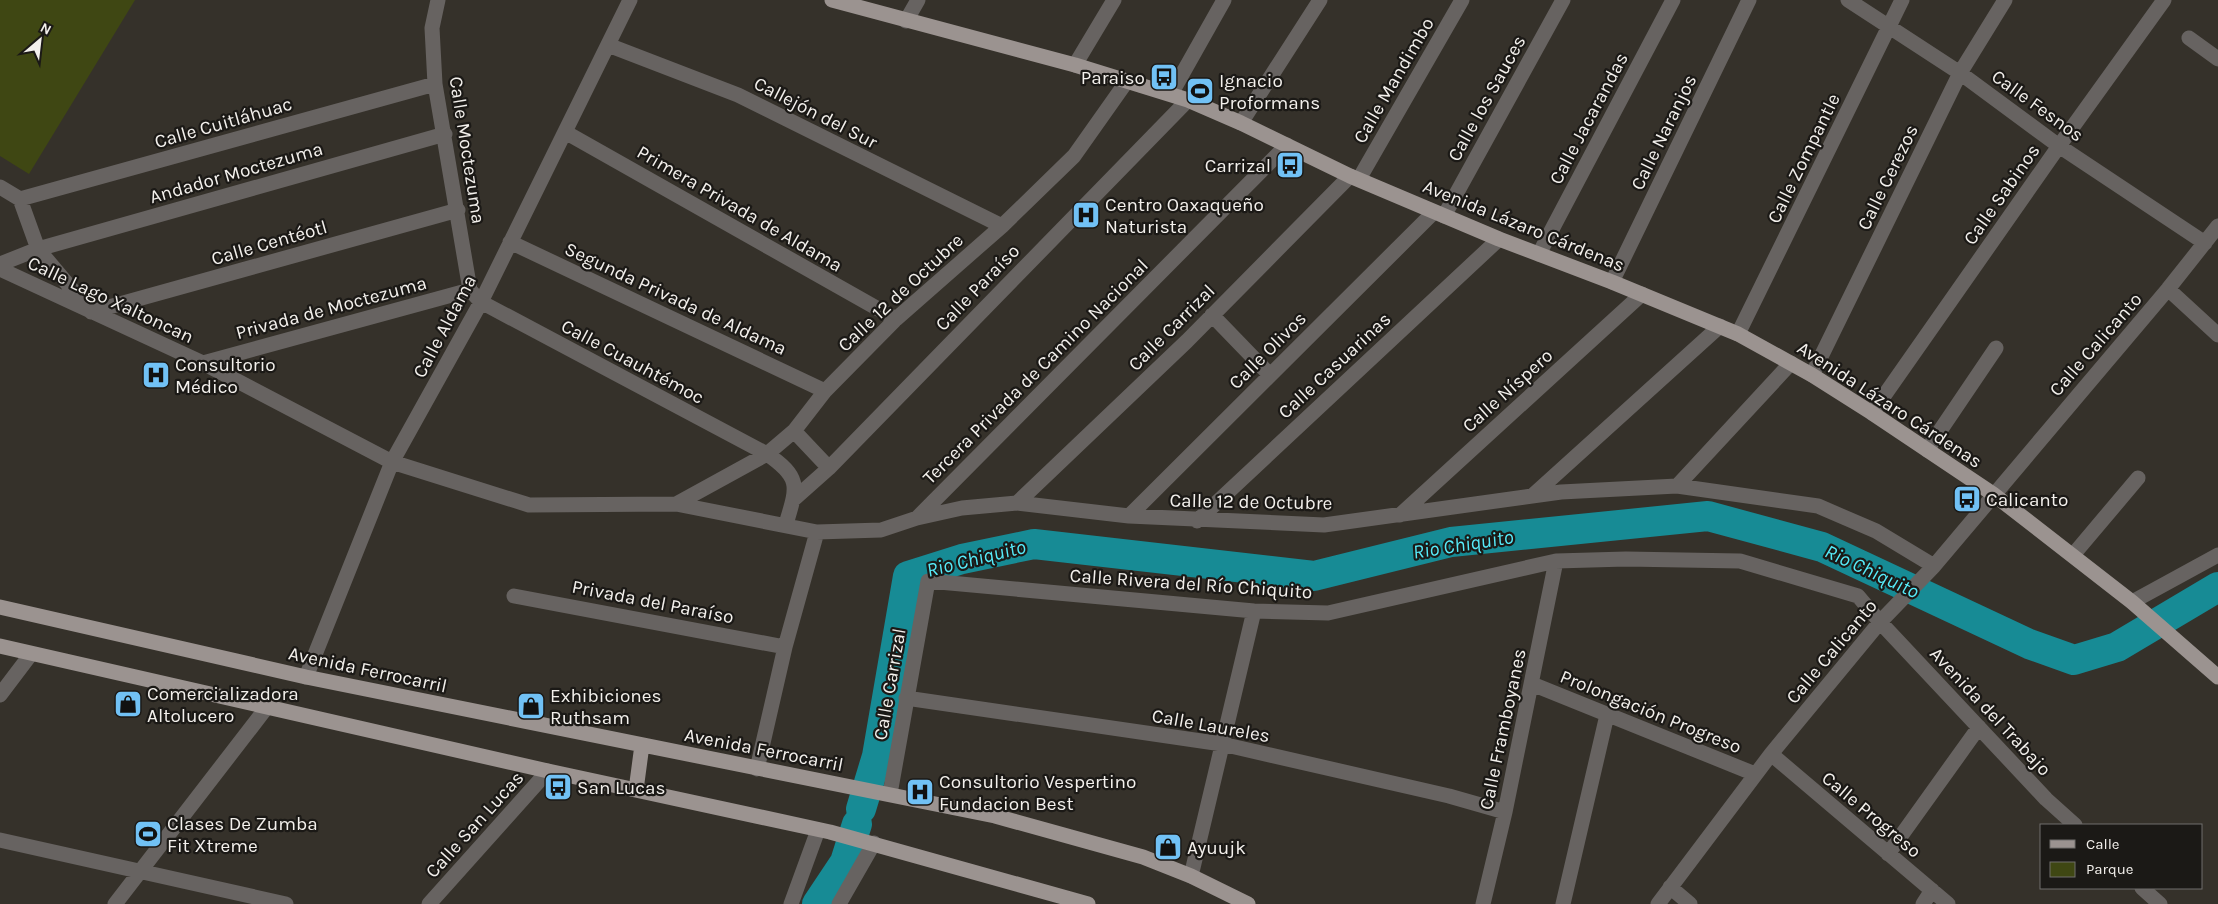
<svg xmlns="http://www.w3.org/2000/svg" width="2218" height="904" font-family="Karla,sans-serif">
<rect width="100%" height="100%" fill="#35312a"/>
<!-- green -->
<path fill="#3f4713" d="M0,0H135L29,174L0,156Z"/>
<g fill="none" stroke-linecap="round" stroke-linejoin="round">
<!-- river -->
<path stroke="#178b95" stroke-width="30" d="M861,809L877,756L908,576L962,559L1034,544L1314,576L1451,542L1708,516L1822,547L2029,644L2074,660L2117,647L2218,587
M817,904L845,862L857,824"/>
<!-- minor -->
<path stroke="#676361" stroke-width="15" d="M438,0L432,28L435,84L470,290L481,302L767,454C802,478 797,487 786,524
M1848,0L1960,73L2059,146L2205,243
M906,21L918,0
M2189,38L2218,59
M608,45L738,95L1002,226
M1075,65L1114,0
M1171,94L1224,0
M1241,123L1320,0
M565,132L896,319
M1359,179L1462,0
M0,187L20,199
M20,199L38,249L91,312L458,210
M20,199L435,84
M1444,216L1563,0
M510,242L825,391
M1539,254L1673,0
M0,264L38,249L445,134
M0,269L203,363L392,462L529,505L676,504L767,454L794,431L825,391L896,319L1002,226L1074,156L1127,81
M1612,282L1749,0
M2168,289L2218,335
M1212,315L1270,375
M1738,334L1902,0
M203,363L470,290
M1812,375L1960,73L2005,0
M1872,413L2059,146L2164,0
M794,431L829,468
M1927,450L1996,348
M1677,486L1791,363
M1532,496L1720,326
M793,500L829,468L1188,100
M1017,503L1187,341L1350,176
M676,504L817,532L881,530L917,518L962,508L1017,503L1129,516L1324,525L1561,492L1677,486L1818,506L1876,531L1934,566
M1400,515L1642,294
M1129,516L1434,212
M917,518L1287,145
M1197,521L1499,239
M2073,555L2138,478
M514,596L785,647
M2132,602L2218,555
M306,677L392,462L481,302L630,0
M1532,684L1755,774
M0,695L31,654
M906,698L1222,744L1449,796L1505,812
M1771,754L1948,904
M757,769L785,647L817,532
M890,794L928,581L1254,611L1328,613L1556,561L1626,559L1740,561L1858,596L1880,622L2046,799L2075,825
M0,840L286,904
M1888,854L1979,727
M1191,876L1254,611
M1670,887L1690,904
M2142,888L2160,904
M115,904L267,707
M429,904L548,771
M791,904L818,830
M839,904L874,843
M1483,904L1505,812L1556,561
M1563,904L1607,715
M1658,904L1771,754L1880,622L1934,566L2168,289L2218,226
M1923,904L1932,890"/>
<!-- major -->
<path stroke="#9b9390" stroke-width="15" d="M832,0L1075,65L1188,100L1241,123L1350,176L1499,239L1612,282L1738,334L1812,375L1872,413L1993,494L2132,602L2218,677
M0,607L306,677L995,816L1143,857L1191,876L1248,904
M0,646L548,771L830,832L1088,904
M636,790L642,745"/>
</g>
<!-- icons -->
<defs>
<g id="bus-square" transform="scale(1.4375)"><rect x="-9" y="-9" width="18" height="18" rx="4" fill="#71c1f5" stroke="#1b1916"/><path d="M-5-6H5V4H4V6H2V4H-2V6H-4V4H-5ZM-3.5-4V0h7V-4ZM-3.5 1.2v1.5H-2V1.2ZM2 1.2v1.5H3.5V1.2Z" fill="#111"/></g>
<g id="stadium-square" transform="scale(1.4375)"><rect x="-9" y="-9" width="18" height="18" rx="4" fill="#71c1f5" stroke="#1b1916"/><path d="M0-5a6.5 5 0 1 0 0 10a6.5 5 0 1 0 0-10ZM-3.5-1.8h7v3.6h-7Z" fill="#111"/></g>
<g id="hospital-square" transform="scale(1.4375)"><rect x="-9" y="-9" width="18" height="18" rx="4" fill="#71c1f5" stroke="#1b1916"/><path d="M-5-5h3v3.5h4V-5h3V5h-3V1.5h-4V5h-3Z" fill="#111"/></g>
<g id="shop-square" transform="scale(1.4375)"><rect x="-9" y="-9" width="18" height="18" rx="4" fill="#71c1f5" stroke="#1b1916"/><path d="M-5-2.5h2.3a2.7 3.5 0 0 1 5.4 0H5L5.5 6h-11ZM-1.5-2.5h3a1.5 2.3 0 0 0-3 0Z" fill="#111"/></g>
</defs>
<g fill-rule="evenodd">
<use href="#bus-square" x="1164" y="77"/>
<use href="#stadium-square" x="1200" y="91"/>
<use href="#bus-square" x="1290" y="165"/>
<use href="#hospital-square" x="1086" y="215"/>
<use href="#hospital-square" x="156" y="375"/>
<use href="#bus-square" x="1967" y="499"/>
<use href="#shop-square" x="128" y="704"/>
<use href="#shop-square" x="531" y="706"/>
<use href="#bus-square" x="558" y="787"/>
<use href="#hospital-square" x="920" y="792"/>
<use href="#stadium-square" x="148" y="834"/>
<use href="#shop-square" x="1168" y="847"/>
</g>
<g text-anchor="middle" stroke-width="4.5" stroke-linejoin="round" paint-order="stroke">
<!-- poi labels -->
<g font-size="19" fill="#f3f0ec" stroke="#1b1916" text-anchor="start">
<text x="1145" y="84" text-anchor="end">Paraiso</text>
<text x="1219" y="87">Ignacio<tspan x="1219" dy="22">Proformans</tspan></text>
<text x="1271" y="172" text-anchor="end">Carrizal</text>
<text x="1105" y="211">Centro Oaxaqueño<tspan x="1105" dy="22">Naturista</tspan></text>
<text x="175" y="371">Consultorio<tspan x="175" dy="22">Médico</tspan></text>
<text x="1986" y="506">Calicanto</text>
<text x="147" y="700">Comercializadora<tspan x="147" dy="22">Altolucero</tspan></text>
<text x="550" y="702">Exhibiciones<tspan x="550" dy="22">Ruthsam</tspan></text>
<text x="939" y="788">Consultorio Vespertino<tspan x="939" dy="22">Fundacion Best</tspan></text>
<text x="577" y="794">San Lucas</text>
<text x="167" y="830">Clases De Zumba<tspan x="167" dy="22">Fit Xtreme</tspan></text>
<text x="1187" y="854">Ayuujk</text>
</g>
<!-- street labels -->
<g font-size="19" fill="#f3f0ec" stroke="#1b1916">
<text transform="translate(1393 80) rotate(-60)" y="7">Calle Mandimbo</text>
<text transform="translate(1486 98) rotate(-61)" y="7">Calle los Sauces</text>
<text transform="translate(2038 105) rotate(36)" y="7">Calle Fesnos</text>
<text transform="translate(816 112) rotate(27)" y="7">Callejón del Sur</text>
<text transform="translate(1588 118) rotate(-62)" y="7">Calle Jacarandas</text>
<text transform="translate(223 122) rotate(-16)" y="7">Calle Cuitláhuac</text>
<text transform="translate(1663 132) rotate(-64)" y="7">Calle Naranjos</text>
<text transform="translate(468 150) rotate(81)" y="7">Calle Moctezuma</text>
<text transform="translate(1803 158) rotate(-64)" y="7">Calle Zompantle</text>
<text transform="translate(236 172) rotate(-16)" y="7">Andador Moctezuma</text>
<text transform="translate(1887 177) rotate(-64)" y="7">Calle Cerezos</text>
<text transform="translate(2001 194) rotate(-55)" y="7">Calle Sabinos</text>
<text transform="translate(740 208) rotate(30)" y="7">Primera Privada de Aldama</text>
<text transform="translate(1524 225) rotate(22)" y="7">Avenida Lázaro Cárdenas</text>
<text transform="translate(269 242) rotate(-16)" y="7">Calle Centéotl</text>
<text transform="translate(977 287) rotate(-46)" y="7">Calle Paraíso</text>
<text transform="translate(900 292) rotate(-43)" y="7">Calle 12 de Octubre</text>
<text transform="translate(676 298) rotate(25)" y="7">Segunda Privada de Aldama</text>
<text transform="translate(111 299) rotate(25)" y="7">Calle Lago Xaltoncan</text>
<text transform="translate(331 307) rotate(-15)" y="7">Privada de Moctezuma</text>
<text transform="translate(444 326) rotate(-62)" y="7">Calle Aldama</text>
<text transform="translate(1171 327) rotate(-45)" y="7">Calle Carrizal</text>
<text transform="translate(2095 344) rotate(-49)" y="7">Calle Calicanto</text>
<text transform="translate(1267 350) rotate(-45)" y="7">Calle Olivos</text>
<text transform="translate(633 361) rotate(28)" y="7">Calle Cuauhtémoc</text>
<text transform="translate(1334 365) rotate(-43)" y="7">Calle Casuarinas</text>
<text transform="translate(1035 371) rotate(-45)" y="7">Tercera Privada de Camino Nacional</text>
<text transform="translate(1507 390) rotate(-42)" y="7">Calle Níspero</text>
<text transform="translate(1890 404) rotate(33)" y="7">Avenida Lázaro Cárdenas</text>
<text transform="translate(1251 501) rotate(1)" y="7">Calle 12 de Octubre</text>
<text transform="translate(1191 583) rotate(4)" y="7">Calle Rivera del Río Chiquito</text>
<text transform="translate(653 601) rotate(11)" y="7">Privada del Paraíso</text>
<text transform="translate(1831 651) rotate(-50)" y="7">Calle Calicanto</text>
<text transform="translate(368 669) rotate(12)" y="7">Avenida Ferrocarril</text>
<text transform="translate(889 684) rotate(-80)" y="7">Calle Carrizal</text>
<text transform="translate(1651 711) rotate(22)" y="7">Prolongación Progreso</text>
<text transform="translate(1991 711) rotate(47)" y="7">Avenida del Trabajo</text>
<text transform="translate(1211 725) rotate(10)" y="7">Calle Laureles</text>
<text transform="translate(1502 729) rotate(-78)" y="7">Calle Framboyanes</text>
<text transform="translate(764 749) rotate(11)" y="7">Avenida Ferrocarril</text>
<text transform="translate(1872 814) rotate(40)" y="7">Calle Progreso</text>
<text transform="translate(474 824) rotate(-48)" y="7">Calle San Lucas</text>
</g>
<!-- water labels -->
<g font-size="20" font-style="italic" fill="#57ebf9" stroke="#1b1916">
<text transform="translate(1463 544) rotate(-9)" y="7">Rio Chiquito</text>
<text transform="translate(976 558) rotate(-14)" y="7">Rio Chiquito</text>
<text transform="translate(1872 571) rotate(25)" y="7">Rio Chiquito</text>
</g>
</g>
<!-- legend -->
<rect x="2040" y="824" width="162" height="65" fill="#1b1916" stroke="#716f6c"/>
<rect x="2050" y="840" width="25" height="8" fill="#9b9390" stroke="#716f6c"/>
<text x="2086" y="849" font-size="15" fill="#f3f0ec">Calle</text>
<rect x="2050" y="862" width="25" height="15" fill="#3f4713" stroke="#716f6c"/>
<text x="2086" y="874" font-size="15" fill="#f3f0ec">Parque</text>
<!-- north arrow -->
<g transform="translate(40 40) rotate(28)" stroke="#1b1916" stroke-width="4" paint-order="stroke">
<path d="M0-4L9 19L0 12L-9 19Z" fill="#f3f0ec"/>
<text y="-8" font-size="14" font-weight="bold" text-anchor="middle" fill="#f3f0ec">N</text>
</g>
</svg>
